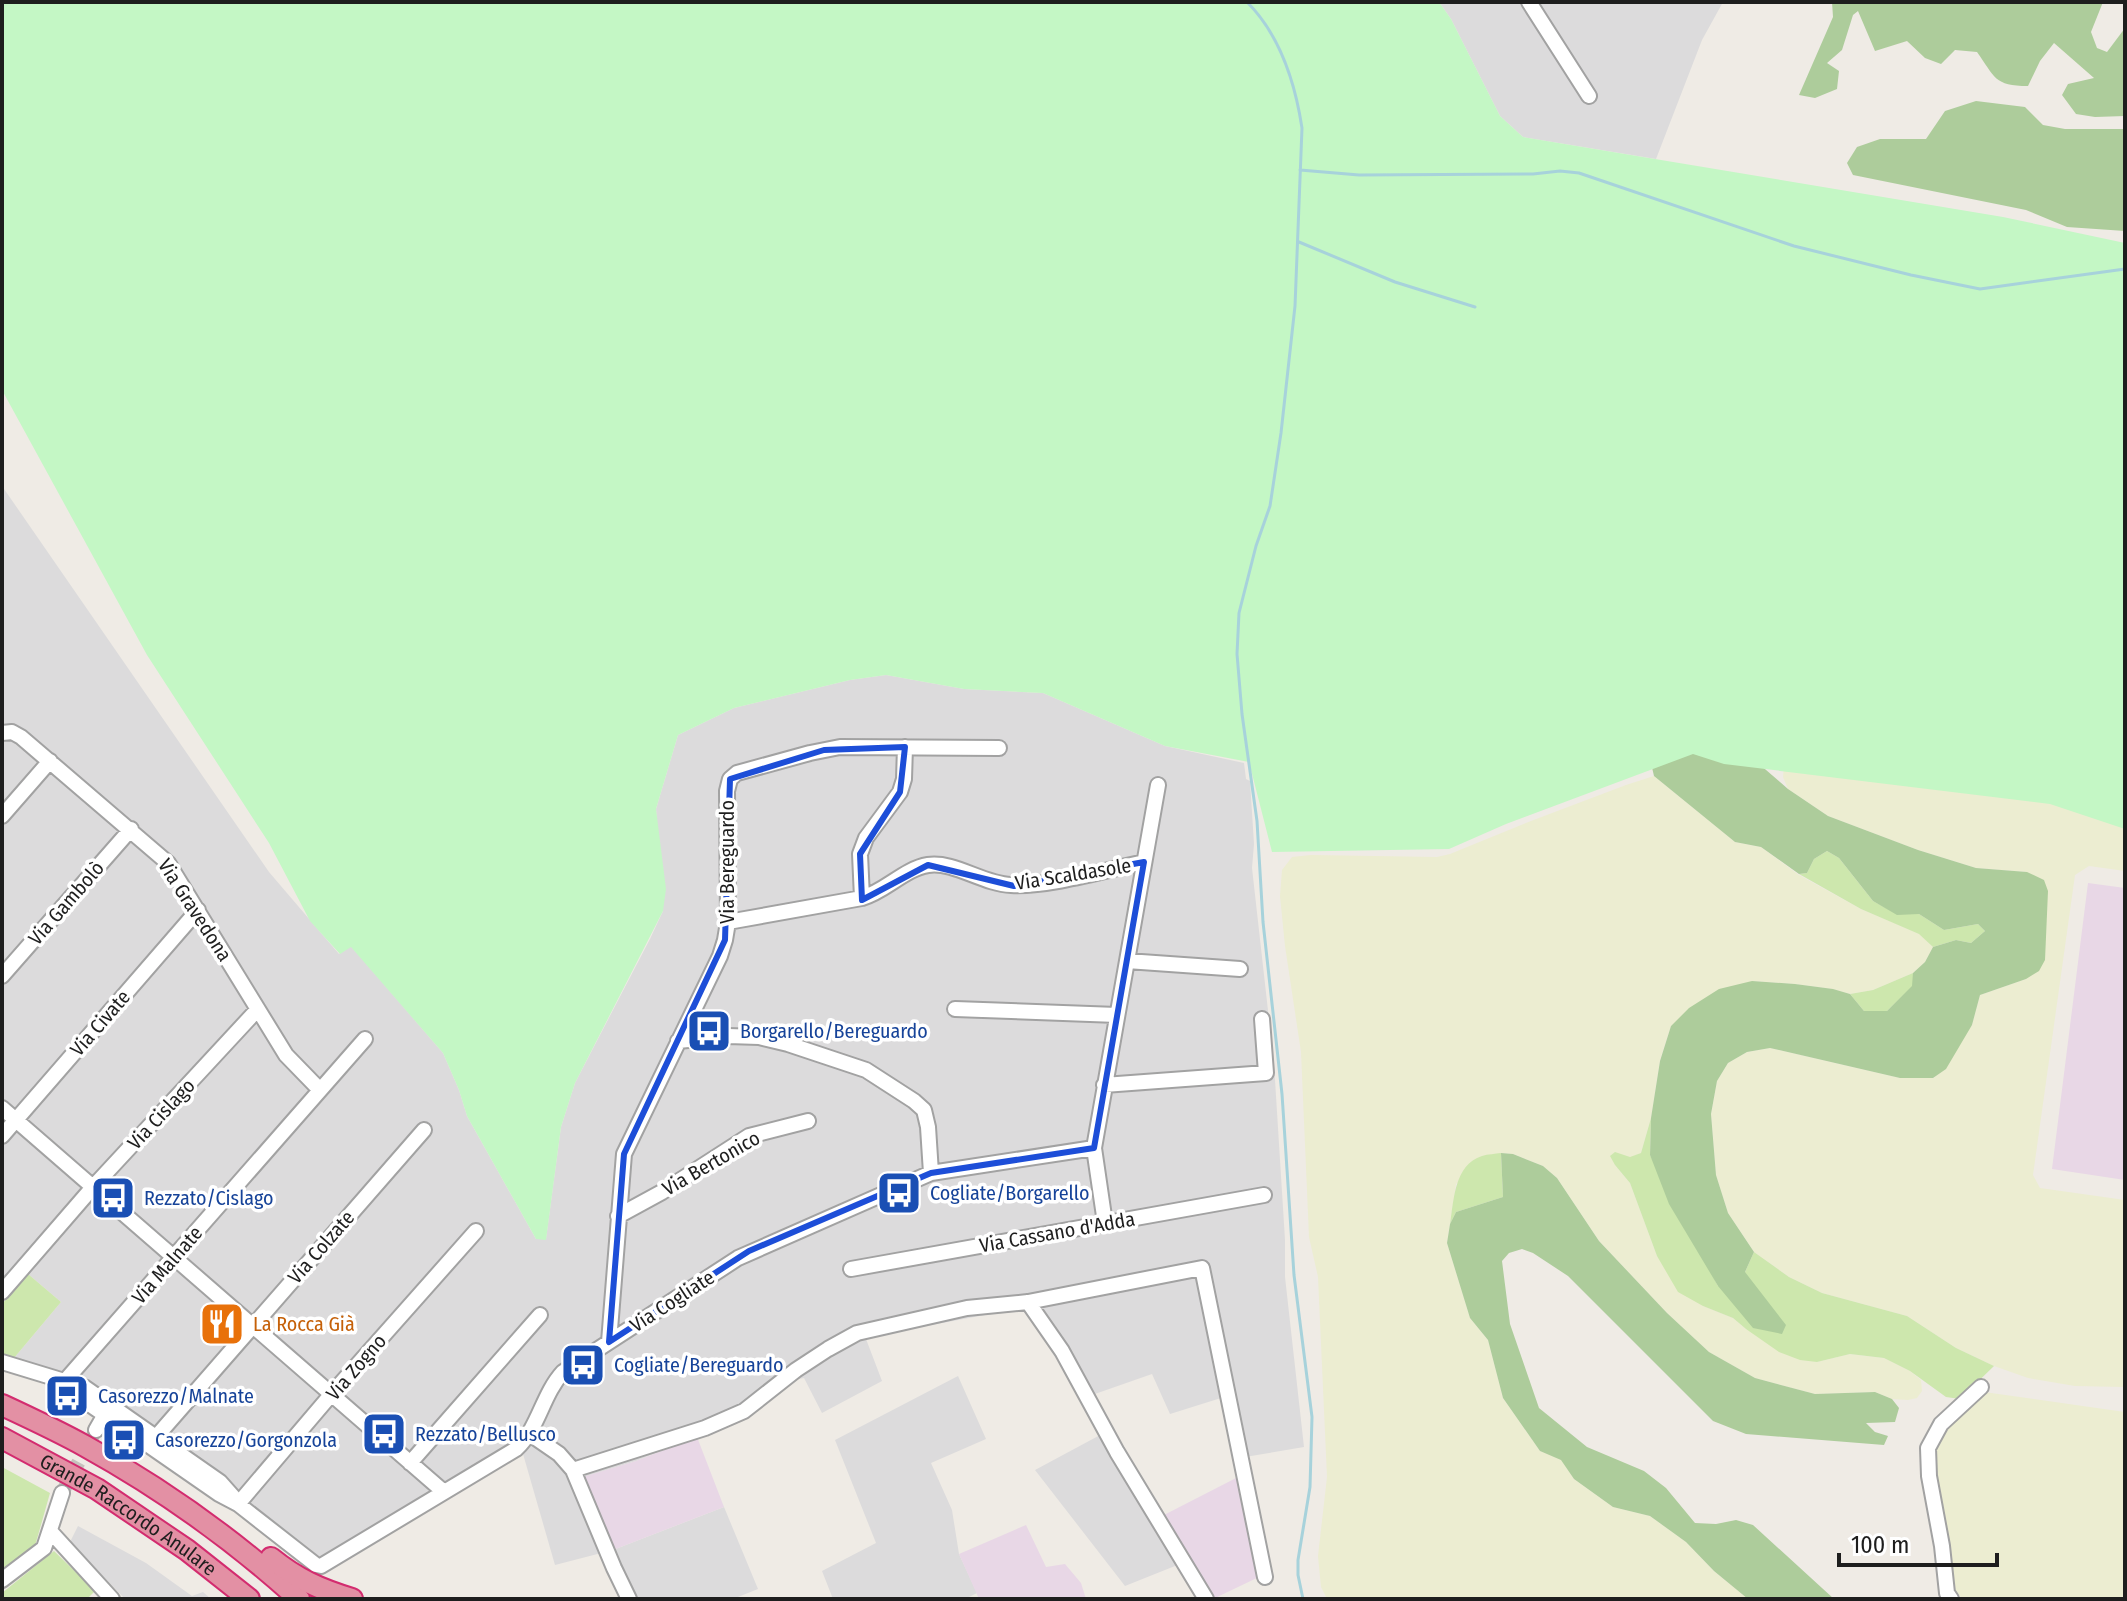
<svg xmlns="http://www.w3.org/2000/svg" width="2127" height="1601" font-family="'Fira Sans Condensed',sans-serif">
<rect width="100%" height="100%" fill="#efebe5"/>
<!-- residential -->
<path fill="#dcdbdc" d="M1439,2H1723L1702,40L1656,159L1523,137L1500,116L1451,19Z
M2,486L269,872L339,954L351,946L443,1053L459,1090L467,1116L536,1239H546L561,1127L575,1083L650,939L663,911L656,809L678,735L734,708L850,680L886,675L964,689L1043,693L1165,746L1244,763L1246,779L1250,781L1254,844L1252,868L1274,1064L1285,1240V1277L1304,1447L1245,1457L1203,1296L1221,1398L1170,1414L1152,1374L1092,1395L1038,1305L889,1333L866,1339L882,1381L822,1413L804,1378L794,1380L743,1418L636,1461L584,1477L613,1550L724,1507L758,1589L733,1599H635L613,1550L555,1565L519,1440L325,1560L314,1559L223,1480L77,1377L14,1358L61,1302L28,1274L2,1304Z
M958,1376L986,1439L931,1463L952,1510L959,1554L977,1593L965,1599H833L822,1571L876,1543L835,1440Z
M1102,1434L1180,1564L1125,1586L1035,1470Z
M78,1526L146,1563L192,1596L203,1592L211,1599H125L70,1542Z"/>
<!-- industrial -->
<path fill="#e8d7e6" d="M2088,883L2125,888V1180L2052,1169Z
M697,1437L724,1507L613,1550L583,1477L636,1461Z
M1240,1476L1261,1576L1213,1599L1162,1516Z
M1026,1525L1046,1567L1065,1564L1081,1583L1086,1599H979L959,1554Z"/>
<!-- farmland -->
<path fill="#ecedd1" d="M1784,766L2047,802L2125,826V871L2089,866L2075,875L2033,1175L2040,1188L2125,1200V1386L2123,1387L2075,1386L2028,1378L1994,1366L1956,1348L1907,1316L1822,1293L1789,1277L1754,1252L1728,1213L1716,1175L1711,1114L1717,1081L1728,1063L1747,1052L1770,1048L1900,1078H1934L1972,1025L1980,995L2026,979L2027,872L1976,868L1918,850L1828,816L1788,789L1783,777Z
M1654,776L1735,842L1761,847L1799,875L1861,909L1920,934L1933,947L1925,962L1913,973L1873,990L1850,994L1832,989L1795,984L1752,981L1671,1026L1660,1060L1651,1118L1641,1153L1615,1165L1630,1183L1657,1256L1703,1306L1733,1318L1746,1329L1817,1362L1850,1354L1884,1358L1910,1371L1921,1380L1922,1391L1917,1398L1908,1400L1892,1399L1875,1392L1815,1394L1755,1378L1709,1352L1667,1313L1599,1241L1557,1178L1543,1166L1513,1154L1501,1153L1456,1184L1447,1243L1470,1318L1488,1340L1503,1398L1540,1451L1561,1459L1574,1479L1613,1507L1650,1516L1686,1542L1714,1571L1748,1599H1327L1321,1587L1318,1556L1327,1477L1318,1277L1309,1237L1301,1052L1285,946L1280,896L1282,870L1292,857L1311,855L1437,857L1450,854L1531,821L1626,785Z
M1984,1392L2125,1412V1599H1962L1953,1586L1943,1513L1934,1475L1935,1448L1947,1425Z"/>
<!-- grass -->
<path fill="#cde7ad" d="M1827,851L1839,858L1873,901L1897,914H1919L1944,930L1978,924L1985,931L1971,943L1956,940L1933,947L1919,934L1861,909L1799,874L1807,873L1814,859Z
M1913,973V986L1887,1011H1864L1850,994L1873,990Z
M1651,1118L1650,1155L1718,1286L1745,1272L1754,1252L1789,1277L1822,1293L1907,1316L1956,1348L1994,1366L1960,1399L1946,1397L1910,1371L1884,1358L1850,1354L1817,1362L1800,1360L1779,1352L1746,1329L1733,1318L1703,1306L1678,1292L1657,1256L1630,1183L1615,1165L1610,1156L1615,1152L1630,1157L1641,1153Z
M1501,1153L1503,1197L1456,1212L1450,1224C1454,1200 1454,1165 1482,1156C1488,1154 1495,1154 1501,1153Z
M28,1274L61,1302L14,1358L2,1354V1304Z
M2,1467L50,1493L35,1546L2,1572Z
M54,1551L95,1591L87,1599H2V1593Z"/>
<!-- forest -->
<path fill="#adcc9b" d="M1832,2H2103L2091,32L2097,48L2107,52L2125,28V116L2095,117L2076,114L2062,95L2068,84L2094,78L2054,43L2040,61L2028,86C1994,86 1995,77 1977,52L1955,50L1941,64L1925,58L1907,41L1875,51L1858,11L1853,15L1842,50L1827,63L1839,71L1837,89L1815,98L1799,95L1833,17Z
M1976,101L2025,107L2043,125L2065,129H2125V231L2067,227L2026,210L1853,175L1847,163L1857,147L1880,139H1926L1945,111Z
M1631,529L1751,757L1788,789L1828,816L1918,850L1976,868L2027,872L2044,880L2048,891L2045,960L2039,971L2026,979L1980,995L1972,1025L1946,1069L1933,1078H1900L1770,1048L1747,1052L1728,1063L1717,1081L1711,1114L1716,1175L1728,1213L1754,1252L1745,1272L1786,1325L1782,1334L1753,1328L1718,1286L1669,1204L1650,1155L1651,1118L1660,1061L1671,1026L1689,1008L1719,989L1752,981L1795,984L1833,989L1850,994L1864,1011H1887L1912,986L1913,973L1925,962L1933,947L1956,940L1971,943L1985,931L1978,924L1944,930L1919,914L1897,915L1873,901L1839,858L1827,851L1814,859L1807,873L1799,874L1761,847L1735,842L1654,776L1650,759Z
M1501,1153L1513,1154L1543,1166L1557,1178L1599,1241L1667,1313L1709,1352L1755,1378L1815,1394L1875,1392L1892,1399L1899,1408L1895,1422L1866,1423L1875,1432L1888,1436L1884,1445L1746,1434L1713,1421L1568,1276L1533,1253L1522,1249L1509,1253L1502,1261L1510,1324L1539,1408L1587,1447L1644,1471L1666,1488L1695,1523L1716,1524L1736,1520L1753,1525L1834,1599H1748L1714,1571L1686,1542L1650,1516L1613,1507L1574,1479L1561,1460L1540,1451L1503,1398L1488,1340L1470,1318L1447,1243L1450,1224L1456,1212L1503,1197Z"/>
<!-- park -->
<path fill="#c4f7c5" d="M2,2H1439L1451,19L1500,116L1523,137L2003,217L2125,243V829L2050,804L1724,764L1693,754L1506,824L1449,849L1272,852L1249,762L1165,746L1043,693L964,689L886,675L850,680L734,708L678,735L656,809L666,889L663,911L575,1083L561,1127L546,1240L536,1239L467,1116L459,1090L443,1053L351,947L340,954L310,921L269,843L147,655L2,390Z"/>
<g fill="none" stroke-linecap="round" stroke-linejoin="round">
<!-- stream -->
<path stroke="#a7d2db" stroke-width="3" d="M1247,2C1280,35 1295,82 1302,128L1295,306L1281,433L1270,506L1256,546L1239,613L1237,654L1242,714L1257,821L1263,922L1282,1094L1294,1275L1312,1417L1310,1487L1298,1560V1575L1303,1599
M1300,170L1359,175L1533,174L1560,171L1579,173L1794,246L1911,275L1980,289L2125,269
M1299,242L1395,282L1475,307"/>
<!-- minor-tunnel -->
<path stroke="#c5c2bd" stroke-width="14" stroke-dasharray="14 7" stroke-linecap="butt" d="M62,1493L96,1430"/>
<!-- minor casing -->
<g stroke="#a2a2a2" stroke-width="18">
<path id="minor" d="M1529,2L1589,96
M2,733L12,732L21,737L168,863L286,1055L320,1090
M2,816L50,761
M862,898L860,854L866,838L900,792L904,779L905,747
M728,922L862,898C886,891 904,869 928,865C954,861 983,884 1011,885C1049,887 1106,870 1144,862
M1127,961L1240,969
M2,976L131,829
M955,1009L1117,1015
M678,1041L728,1036L759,1037L788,1044L866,1070L914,1101L924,1110L928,1127L931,1173
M1104,1085L1266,1073L1262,1019
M2,1108L444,1492
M2,1136L198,910
M618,1216L662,1192L749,1136L808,1121
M1105,1223L1094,1148L1158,785
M851,1269L1264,1195
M2,1292L93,1187L257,1010
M1028,1302L1062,1351L1117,1452L1206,1599
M609,1342L624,1154L720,956L725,940L728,922L727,791L730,779L737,773L810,753L840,747L999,748
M2,1362L84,1387L220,1482L236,1500
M64,1382L79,1397L219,1494L238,1504L316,1565L321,1566L516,1449C539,1428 542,1395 563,1372L738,1258L931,1173L1094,1148
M64,1382L365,1039
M96,1430L104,1416
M530,1434L559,1454L573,1470L614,1568L629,1599
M156,1437L424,1130
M410,1463L540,1315
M573,1470L705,1428L744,1411L796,1370L828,1349L857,1333L967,1308L1028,1302L1202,1268L1265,1577
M238,1504L335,1390L476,1231
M50,1531L112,1599
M2,1580L44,1548L62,1493
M1951,1599L1947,1593L1942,1546L1929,1476L1928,1448L1941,1424L1981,1387"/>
</g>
<!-- highway casing -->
<g stroke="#d32c6f" stroke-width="24">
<g id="highway">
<path d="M2,1405C30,1418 58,1431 85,1446C161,1488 234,1540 299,1599"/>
<path id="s1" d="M2,1438L97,1489L187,1550L249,1599"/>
<path d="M271,1558C297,1579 319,1589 352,1599"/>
</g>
</g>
<!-- minor -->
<use href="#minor" stroke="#fff" stroke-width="14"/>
<!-- highway -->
<use href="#highway" stroke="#e390a4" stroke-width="20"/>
</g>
<!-- marked area -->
<path fill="none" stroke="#1d4ed8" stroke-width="6" stroke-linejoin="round" d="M905,747L900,792L860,854L862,900L928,865L1014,886L1144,862L1094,1148L931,1173L749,1251L609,1342L624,1154L725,940L730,779L824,750Z"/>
<!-- icons -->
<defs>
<g id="bus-square" transform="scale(2.3)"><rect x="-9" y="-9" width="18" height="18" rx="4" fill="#1a4fb4" stroke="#fff"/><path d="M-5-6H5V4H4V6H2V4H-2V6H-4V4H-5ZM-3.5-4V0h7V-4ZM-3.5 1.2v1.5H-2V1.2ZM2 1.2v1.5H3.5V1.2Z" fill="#fff"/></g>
<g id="restaurant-square" transform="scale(2.3)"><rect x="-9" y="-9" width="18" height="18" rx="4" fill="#e8710a" stroke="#fff"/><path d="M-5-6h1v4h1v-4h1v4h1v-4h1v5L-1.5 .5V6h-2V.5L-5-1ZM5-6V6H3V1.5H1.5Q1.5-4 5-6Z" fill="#fff"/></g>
</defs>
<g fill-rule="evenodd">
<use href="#bus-square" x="709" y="1031"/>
<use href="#bus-square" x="899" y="1193"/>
<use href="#bus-square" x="113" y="1198"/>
<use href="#restaurant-square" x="222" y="1324"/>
<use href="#bus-square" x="583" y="1365"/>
<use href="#bus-square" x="67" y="1396"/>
<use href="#bus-square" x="384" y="1434"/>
<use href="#bus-square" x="124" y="1440"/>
</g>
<g text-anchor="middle" stroke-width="7" stroke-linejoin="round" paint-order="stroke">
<!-- street labels -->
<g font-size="20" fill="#1e1e1e" stroke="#fff">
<text transform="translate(727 862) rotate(-90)" y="7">Via Bereguardo</text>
<text transform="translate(1073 874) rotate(-9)" y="7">Via Scaldasole</text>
<text transform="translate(66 903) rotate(-49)" y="7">Via Gambolò</text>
<text transform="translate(195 910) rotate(57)" y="7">Via Gravedona</text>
<text transform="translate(100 1023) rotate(-49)" y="7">Via Civate</text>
<text transform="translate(161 1114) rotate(-47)" y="7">Via Cislago</text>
<text transform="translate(711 1163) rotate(-30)" y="7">Via Bertonico</text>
<text transform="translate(1057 1232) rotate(-10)" y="7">Via Cassano d'Adda</text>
<text transform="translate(321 1247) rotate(-49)" y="7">Via Colzate</text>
<text transform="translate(167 1265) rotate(-49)" y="7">Via Malnate</text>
<text transform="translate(672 1301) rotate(-33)" y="7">Via Cogliate</text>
<text transform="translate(356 1367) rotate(-49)" y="7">Via Zogno</text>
<text dy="7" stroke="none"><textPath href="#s1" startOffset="148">Grande Raccordo Anulare</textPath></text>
</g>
<!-- transit labels -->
<g font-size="20" fill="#164399" stroke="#fff" text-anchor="start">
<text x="740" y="1038">Borgarello/Bereguardo</text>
<text x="930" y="1200">Cogliate/Borgarello</text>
<text x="144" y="1205">Rezzato/Cislago</text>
<text x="614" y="1372">Cogliate/Bereguardo</text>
<text x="98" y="1403">Casorezzo/Malnate</text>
<text x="415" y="1441">Rezzato/Bellusco</text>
<text x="155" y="1447">Casorezzo/Gorgonzola</text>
</g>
<!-- food labels -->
<g font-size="20" fill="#c56008" stroke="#fff" text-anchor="start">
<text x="253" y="1331">La Rocca Già</text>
</g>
</g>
<!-- border -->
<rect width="2127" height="1601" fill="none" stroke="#1e1e1e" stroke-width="8"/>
<!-- scale -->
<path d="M1839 1553v12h158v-12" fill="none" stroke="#1e1e1e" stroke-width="4"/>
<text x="1851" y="1553" font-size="24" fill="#1e1e1e" stroke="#ffffff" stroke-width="6" paint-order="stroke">100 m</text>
</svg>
